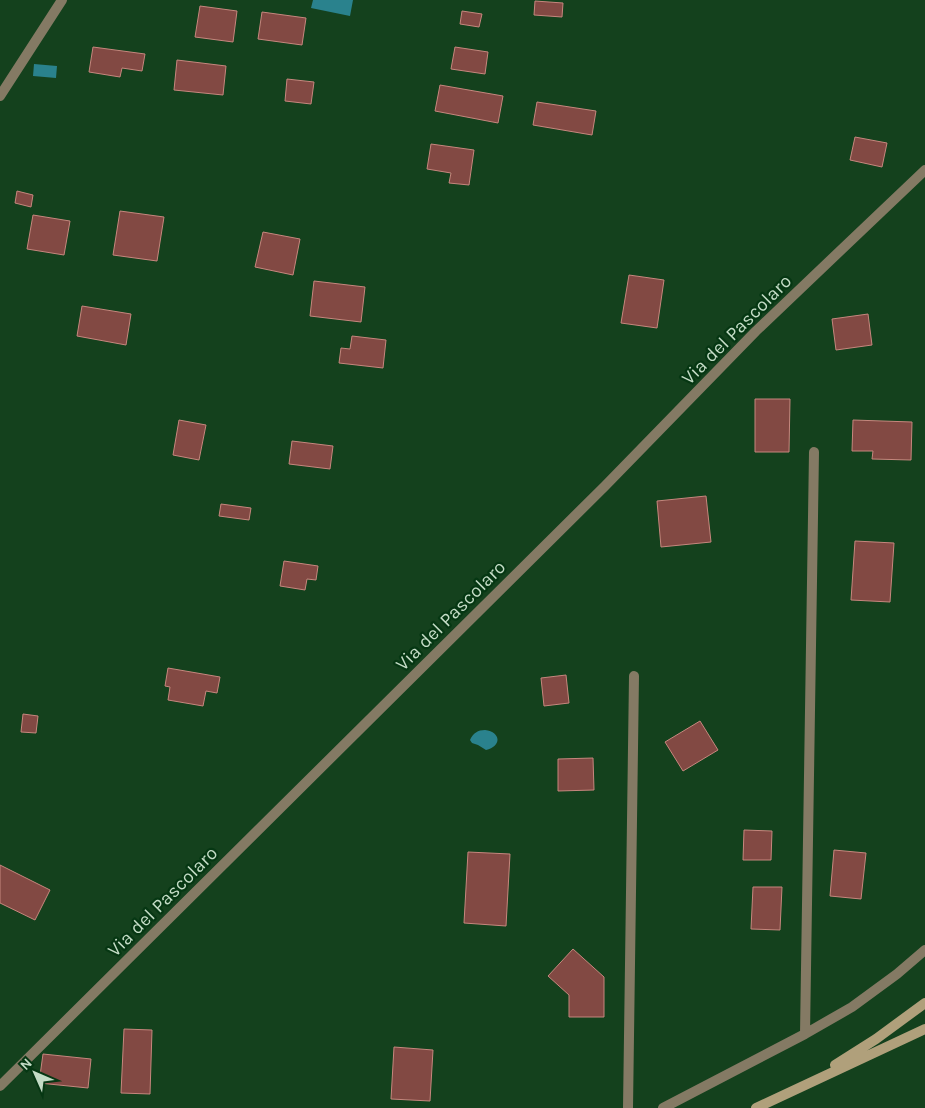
<svg xmlns="http://www.w3.org/2000/svg" width="925" height="1108" font-family="Karla,sans-serif">
<rect width="100%" height="100%" fill="#14411d"/>
<!-- water -->
<path fill="#2a828d" d="M313,0H353L350,16L311,8Z
M34,64L57,66L56,78L33,76Z
M485,730C501,732 502,746 486,750L478,745L472,743L470,740C473,733 478,730 485,730Z"/>
<!-- building -->
<path fill="#824943" stroke="#c6877e" d="M535,1L563,3L562,17L534,15Z
M200,6L237,11L233,42L195,37Z
M462,11L482,14L479,27L460,24Z
M262,12L306,18L302,45L258,39Z
M93,47L145,54L142,71L122,68L120,77L89,72Z
M455,47L488,52L485,74L451,69Z
M177,60L226,66L223,95L174,90Z
M287,79L314,82L311,104L285,101Z
M440,85L503,96L498,123L435,111Z
M537,102L596,111L592,135L533,125Z
M855,137L887,143L882,167L850,160Z
M431,144L474,150L469,185L449,183L451,173L427,169Z
M17,191L33,195L31,207L15,203Z
M120,211L164,217L157,261L113,255Z
M33,215L70,221L64,255L27,249Z
M263,232L300,239L293,275L255,267Z
M629,275L664,280L657,328L621,323Z
M314,281L365,287L361,322L310,316Z
M82,306L131,314L126,345L77,336Z
M868,314L872,345L836,350L832,319Z
M352,336L386,340L383,368L339,363L341,348L350,349Z
M755,399H790L789,452H755Z
M179,420L206,425L199,460L173,455Z
M853,420L912,422L911,460L872,459L873,451H852Z
M292,441L333,446L330,469L289,464Z
M706,496L711,542L661,547L657,501Z
M221,504L251,508L249,520L219,516Z
M855,541L894,543L890,602L851,600Z
M284,561L318,566L316,580L307,579L305,590L280,586Z
M168,668L220,677L217,693L206,691L203,706L168,700L170,687L165,686Z
M566,675L569,703L544,706L541,678Z
M23,714L38,716L36,733L21,732Z
M700,721L718,750L683,771L665,742Z
M593,758L594,790L558,791V759Z
M744,830L772,831L771,860H743Z
M834,850L866,853L861,899L830,896Z
M468,852L510,854L506,926L464,923Z
M0,865L50,890L35,920L0,903Z
M753,887H782L780,930L751,929Z
M573,949L604,977V1017H569V995L548,976Z
M124,1029L152,1030L150,1094L121,1093Z
M394,1047L433,1050L430,1101L391,1099Z
M43,1054L91,1059L88,1088L39,1083Z"/>
<g fill="none" stroke-linecap="round" stroke-linejoin="round">
<!-- minor -->
<path stroke="#847a64" stroke-width="10" d="M0,96L62,0
M805,1034L814,452
M0,1086L605,486L756,331L925,170
M628,1108L634,676
M663,1108L805,1034L852,1007L897,974L925,950"/>
<!-- secondary -->
<path stroke="#b0a07b" stroke-width="10" d="M835,1065L876,1039L925,1003
M756,1108L925,1029"/>
</g>
<g text-anchor="middle" stroke-width="4.5" stroke-linejoin="round" paint-order="stroke">
<!-- street labels -->
<g font-size="19" fill="#c4dcc6" stroke="#063713">
<text transform="translate(736 329) rotate(-45)" y="7">Via del Pascolaro</text>
<text transform="translate(450 615) rotate(-45)" y="7">Via del Pascolaro</text>
<text transform="translate(162 901) rotate(-45)" y="7">Via del Pascolaro</text>
</g>
</g>
<!-- north arrow -->
<g transform="translate(35 1073) rotate(315)" stroke="#063713" stroke-width="4" paint-order="stroke">
<path d="M0-4L9 19L0 12L-9 19Z" fill="#c4dcc6"/>
<text y="-8" font-size="14" font-weight="bold" text-anchor="middle" fill="#c4dcc6">N</text>
</g>
</svg>
